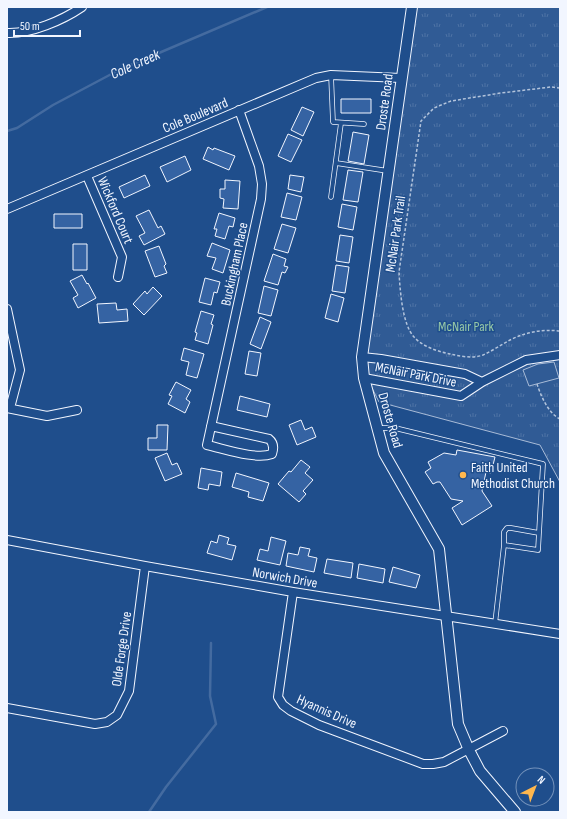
<svg xmlns="http://www.w3.org/2000/svg" width="567" height="819" font-family="'Sofia Sans Condensed',sans-serif">
<defs>
<pattern id="park-tufts" width="24" height="20" patternUnits="userSpaceOnUse"><rect width="24" height="20" fill="#305b95"/><path d="M3 7l-1-3M5 7V3M7 7l1-3M15 17l-1-3M17 17v-4M19 17l1-3" fill="none" stroke="#4e73a5"/></pattern>
</defs>
<rect width="100%" height="100%" fill="#1f4e8c"/>
<!-- park -->
<path fill="url(#park-tufts)" stroke="#a8bbd7" d="M411,7H560V482L540,445L379,402L363,370Z"/>
<!-- built -->
<path fill="#305b95" stroke="#a8bbd7" d="M554,362L559,378L529,386L523,370L538,364Z"/>
<g fill="none" stroke-linecap="round" stroke-linejoin="round">
<!-- stream -->
<path stroke="#446ba0" stroke-width="2.5" d="M7,131L17,128L53,105L119,70L267,7
M149,812L166,787L216,724L210,696L211,643"/>
</g>
<!-- building -->
<path fill="#3563a3" stroke="#f2f6ff" d="M341,99H371V113H341Z
M302,107L314,112L303,136L291,130Z
M353,132L369,135L364,164L348,161Z
M288,134L302,140L291,162L278,156Z
M208,147L213,150L214,148L235,156L229,170L203,159Z
M185,156L191,170L167,182L160,167Z
M348,170L363,172L358,202L343,200Z
M145,175L150,186L124,198L119,187Z
M290,175L304,177L301,192L288,189Z
M225,180L240,181L238,209L223,208L224,199L220,198V189H225Z
M287,193L302,197L296,220L281,217Z
M342,204L357,207L353,230L338,227Z
M149,210L158,228L161,226L165,234L144,245L139,236L145,233L136,216Z
M219,213L235,218L233,227L229,226L225,239L215,236L217,229H214Z
M54,214H82V228H54Z
M282,224L296,228L288,253L274,249Z
M340,235L353,237L349,263L336,261Z
M212,243L230,250L223,273L212,269L216,258L207,256Z
M73,244H87V270H73Z
M159,246L166,264L164,266L167,273L155,277L145,251Z
M273,254L286,259L284,266L288,267L285,273L282,272L278,285L264,281Z
M336,265L349,267L345,293L332,291Z
M82,275L87,284L88,283L96,298L78,308L73,298L78,295L70,281Z
M205,278L220,282L217,293L214,292L211,305L199,302Z
M264,286L278,290L271,316L258,313Z
M153,287L162,296L144,315L133,304L145,291L147,294Z
M331,294L344,298L338,322L325,318Z
M116,303L117,310L127,309L128,321L99,323L97,304Z
M201,311L214,315L211,324L213,325L208,344L195,340L197,333L195,332Z
M260,317L271,322L261,349L250,344Z
M184,348L204,354L197,378L186,375L189,362L181,360Z
M249,351L261,353L257,376L245,374Z
M176,382L191,390L186,399L190,402L185,413L168,404L172,396L169,395Z
M240,396L270,404L267,417L237,410Z
M301,420L305,430L312,427L316,437L297,445L289,425Z
M157,425H168L167,450H148V438H157Z
M457,450L495,457L491,473L486,472L482,491L492,506L462,525L452,508L463,501L451,499L440,482H437L433,484L425,472L431,468L428,462L444,453L456,455Z
M167,453L172,465L177,463L182,474L165,481L155,458Z
M301,460L310,467L305,473L313,480L303,491L306,494L299,502L278,484L289,471L291,472Z
M201,468L222,472L220,486L209,484L208,490L198,488Z
M236,473L269,483L263,501L248,497L249,492L232,487Z
M219,535L229,538L227,544L236,546L232,560L207,553L211,541L217,543Z
M271,537L286,541L280,565L257,560L260,549L268,551Z
M300,547L310,549L308,556L317,558L314,572L286,566L288,553L298,555Z
M327,559L353,563L351,578L324,573Z
M359,564L385,569L383,583L357,578Z
M393,567L420,575L416,588L389,582Z"/>
<g fill="none" stroke-linecap="round" stroke-linejoin="round">
<!-- service casing -->
<g stroke="#f2f6ff" stroke-width="5.5">
<path id="service" d="M331,75L333,122L364,124
M336,163L388,171
M331,197L341,123
M378,428H395L543,464L538,550L504,545L495,624
M504,545V532L507,528H511L539,533"/>
</g>
<!-- minor casing -->
<g stroke="#f2f6ff" stroke-width="10">
<path id="minor" d="M7,33C31,34 63,20 82,7
M87,176L122,257L118,277
M7,209L316,78L331,75L401,78
M7,309L20,370L10,408
M362,357L381,359L465,374L482,382L461,396L364,378
M482,382L526,360L560,355
M7,408L47,416L77,410
M211,426L269,439C274,443 274,448 272,454C256,460 225,449 207,445L261,199L262,184L259,166L239,110
M7,540L145,566L293,592L560,634
M293,592L278,697L283,705L291,711L319,725L423,764H433L444,762L503,731
M7,708L95,724L107,722L117,715L129,691L145,566"/>
</g>
<!-- tertiary casing -->
<g stroke="#f2f6ff" stroke-width="12">
<path id="tertiary" d="M412,7L362,357L364,378L384,453L439,549L458,724L469,750L480,771L515,812"/>
</g>
<!-- path -->
<path stroke="#b3c4dc" stroke-width="1.5" stroke-dasharray="3 2" stroke-linecap="butt" d="M560,88L551,87L501,93L451,101L434,108L421,121L399,272C400,289 402,324 414,337C423,347 437,351 450,354C460,356 472,359 483,355C492,351 501,345 510,340C526,332 542,329 560,331
M537,384C541,396 548,413 560,419"/>
<!-- service -->
<use href="#service" stroke="#1f4e8c" stroke-width="4"/>
<!-- minor -->
<use href="#minor" stroke="#1f4e8c" stroke-width="8"/>
<!-- tertiary -->
<use href="#tertiary" stroke="#1f4e8c" stroke-width="10"/>
</g>
<!-- markers -->
<circle fill="#ffb74d" stroke="#1f4e8c" stroke-width="1.5" cx="463" cy="475" r="4"/>
<g text-anchor="middle" stroke-width="3" stroke-linejoin="round" paint-order="stroke">
<!-- street labels -->
<g font-size="14" fill="#f2f6ff" stroke="#1f4e8c">
<text transform="translate(384 102) rotate(-82)" y="5">Droste Road</text>
<text transform="translate(195 115) rotate(-23)" y="5">Cole Boulevard</text>
<text transform="translate(116 210) rotate(67)" y="5">Wickford Court</text>
<text transform="translate(395 234) rotate(-82)" y="5">McNair Park Trail</text>
<text transform="translate(234 264) rotate(-78)" y="5">Buckingham Place</text>
<text transform="translate(416 374) rotate(11)" y="5">McNair Park Drive</text>
<text transform="translate(391 420) rotate(74)" y="5">Droste Road</text>
<text transform="translate(285 577) rotate(10)" y="5">Norwich Drive</text>
<text transform="translate(121 649) rotate(-82)" y="5">Olde Forge Drive</text>
<text transform="translate(327 711) rotate(24)" y="5">Hyannis Drive</text>
</g>
<!-- park labels -->
<g font-size="14" fill="#97c8a6" stroke="#1f4e8c">
<text x="466" y="331">McNair Park</text>
</g>
<!-- poi labels -->
<g font-size="14" fill="#f2f6ff" stroke="#1f4e8c" text-anchor="start">
<text x="471" y="472">Faith United<tspan x="471" dy="16">Methodist Church</tspan></text>
</g>
<!-- water labels -->
<g font-size="15" font-style="italic" fill="#f2f6ff" stroke="#1f4e8c">
<text transform="translate(135 64) rotate(-24)" y="5">Cole Creek</text>
</g>
</g>
<!-- border -->
<rect width="567" height="819" fill="none" stroke="#f2f6ff" stroke-width="16"/>
<!-- north arrow -->
<g transform="translate(535 787) rotate(42)"><circle r="19" fill="#1f4e8c" stroke="#7391ba"/>
<path d="M0-3L7 15L0 10L-7 15Z" fill="#ffb74d"/>
<text y="-6" font-size="11" font-weight="bold" text-anchor="middle" fill="#f2f6ff">N</text>
</g>
<!-- scale -->
<path d="M14 30v6h66v-6" fill="none" stroke="#f2f6ff" stroke-width="2"/>
<text x="20" y="30" font-size="12" fill="#f2f6ff" stroke="#1f4e8c" stroke-width="3" paint-order="stroke">50 m</text>
</svg>
